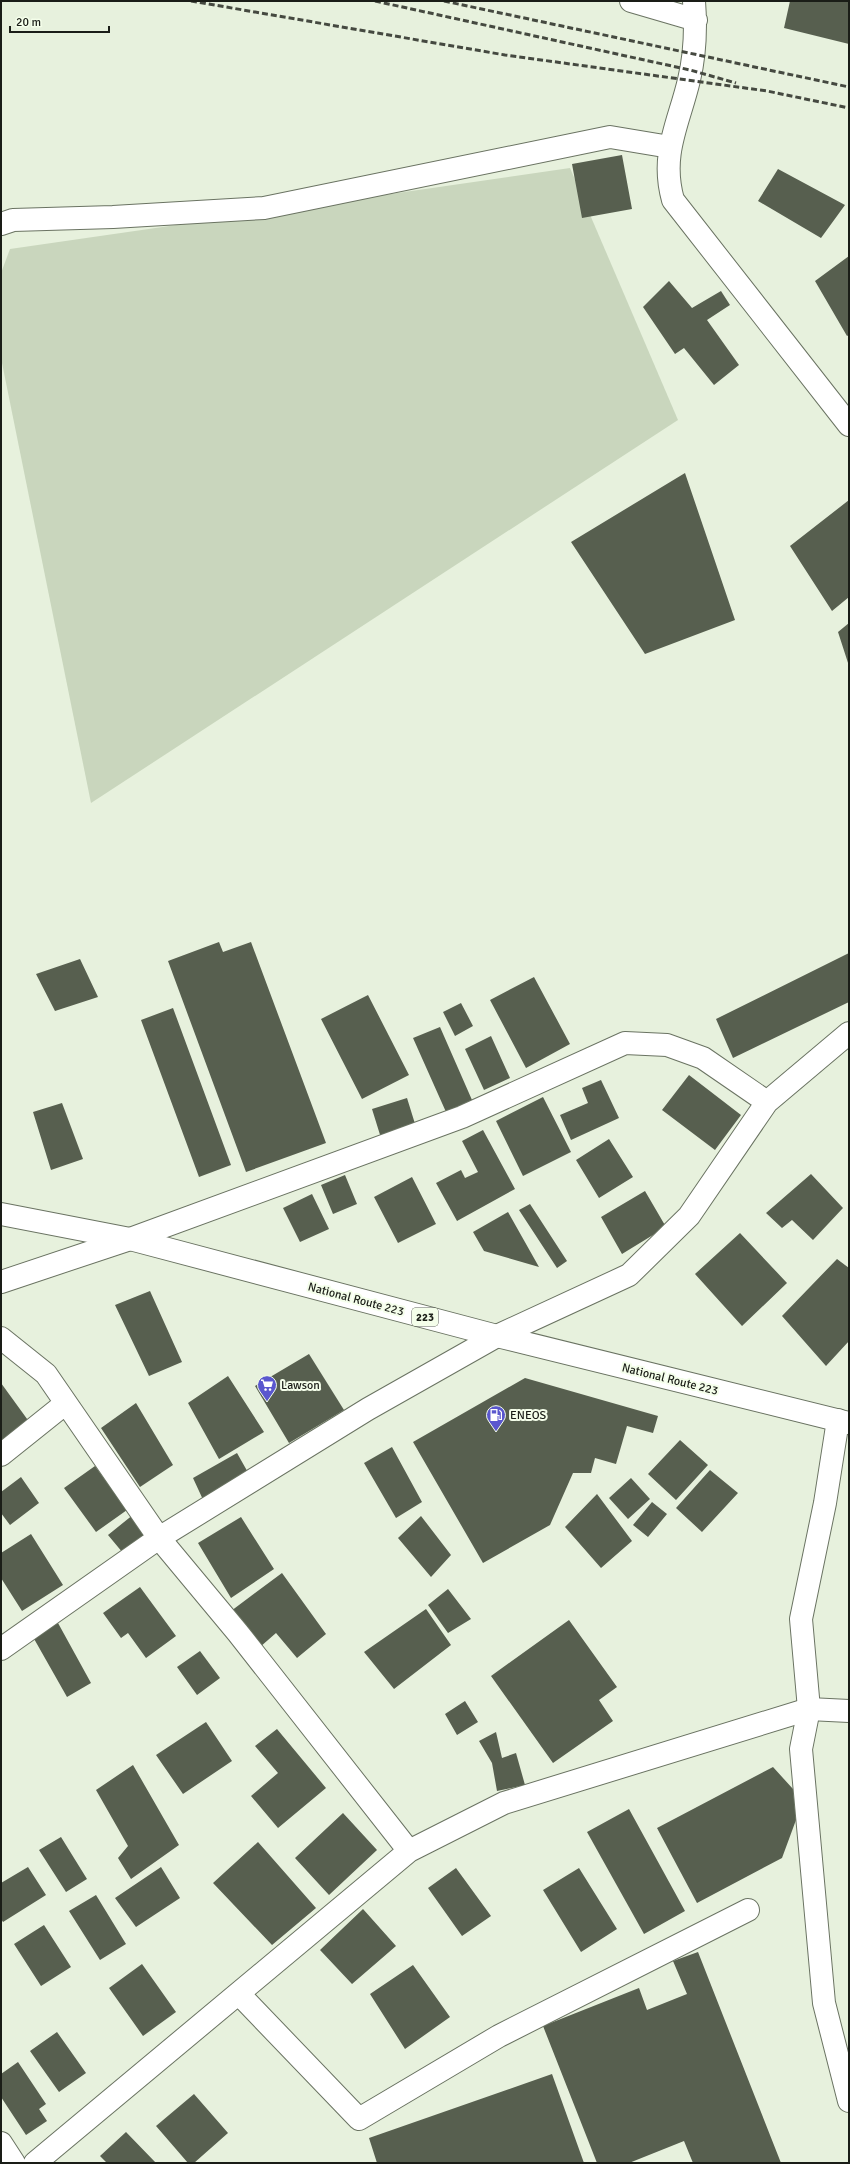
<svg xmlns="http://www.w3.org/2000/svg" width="850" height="2164" font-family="Signika,sans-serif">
<rect width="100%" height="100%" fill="#e7f1dd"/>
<!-- green -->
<path fill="#c9d6bd" d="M570,168L678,420L91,803L1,358V273L10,249Z"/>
<!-- building -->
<path fill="#575f4f" d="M790,1H849V44L784,28Z
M622,155L632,209L582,218L572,164Z
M778,169L845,205L821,238L758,201Z
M849,256V335L847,336L815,281Z
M669,281L692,308L721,291L730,305L707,320L739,365L714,385L684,348L675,354L643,307Z
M685,473L735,620L645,654L571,542Z
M849,500V597L832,611L790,546Z
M849,623V666L838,632Z
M219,942L223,952L251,942L326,1143L246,1172L168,961Z
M849,953V1002L733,1058L716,1019Z
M80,959L98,997L55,1011L36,974Z
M534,977L570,1044L526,1068L490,1000Z
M368,995L409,1075L362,1099L321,1019Z
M461,1003L473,1026L455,1036L443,1012Z
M173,1008L231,1165L199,1177L141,1020Z
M440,1027L472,1100L446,1112L413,1038Z
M491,1036L510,1078L484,1090L465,1049Z
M689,1075L741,1115L715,1150L662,1110Z
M601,1080L619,1118L571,1140L560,1115L588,1103L582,1088Z
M543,1097L571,1152L523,1176L496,1121Z
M407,1098L416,1127L381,1138L372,1109Z
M62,1103L83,1159L51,1170L33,1112Z
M483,1130L515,1189L457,1221L436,1183L461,1170L465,1178L478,1172L462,1141Z
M609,1139L633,1177L599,1198L576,1160Z
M811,1174L843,1208L813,1240L792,1220L782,1228L766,1213Z
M345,1175L357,1204L333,1214L321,1185Z
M412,1177L436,1224L398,1243L374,1197Z
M645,1191L666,1227L622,1254L601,1217Z
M312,1194L329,1229L300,1242L283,1208Z
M530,1204L567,1261L557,1268L519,1210Z
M508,1212L539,1267L484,1251L473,1232Z
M740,1233L787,1283L742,1326L695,1274Z
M837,1259L849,1268V1341L826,1366L782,1316Z
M150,1291L182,1362L149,1376L115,1305Z
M309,1354L344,1410L289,1443L255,1386Z
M228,1376L264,1432L219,1459L188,1403Z
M525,1378L658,1416L653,1433L627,1426L616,1464L595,1458L591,1473H573L550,1525L483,1563L413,1442Z
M1,1383L30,1423L1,1444Z
M136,1403L173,1465L140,1487L101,1428Z
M680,1440L708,1465L676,1500L648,1474Z
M392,1447L422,1502L396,1518L364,1463Z
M237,1453L250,1476L205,1504L193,1478Z
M95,1466L127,1510L96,1532L64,1488Z
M710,1470L738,1493L702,1532L676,1508Z
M21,1477L39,1503L10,1525L1,1513V1492Z
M631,1478L650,1499L628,1519L609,1498Z
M597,1494L632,1541L601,1568L565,1527Z
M652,1502L667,1514L648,1537L633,1525Z
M134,1514L149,1531L123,1553L108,1535Z
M421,1516L451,1555L431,1577L398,1538Z
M241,1517L274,1569L231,1598L198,1543Z
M31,1534L63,1585L22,1611L1,1578V1553Z
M282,1573L326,1634L297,1658L276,1633L260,1647L231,1611Z
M140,1587L176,1636L146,1658L128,1633L121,1638L103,1613Z
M448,1589L471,1619L448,1633L428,1605Z
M426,1609L451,1645L394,1689L364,1652Z
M569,1620L617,1687L599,1700L613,1721L553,1763L491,1676Z
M58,1623L91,1683L67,1697L33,1637Z
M200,1651L220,1678L197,1695L177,1667Z
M465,1701L478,1722L457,1735L445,1714Z
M206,1722L232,1761L183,1794L156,1755Z
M277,1729L326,1788L278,1828L251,1796L278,1773L255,1746Z
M496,1732L502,1758L516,1753L525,1785L497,1791L492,1763L479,1741Z
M133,1765L179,1845L131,1879L118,1858L128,1846L96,1790Z
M773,1767L793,1789L796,1820L782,1858L697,1903L657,1828Z
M629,1809L685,1911L644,1934L587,1832Z
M343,1813L377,1850L329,1895L295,1858Z
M61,1837L87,1879L66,1892L39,1850Z
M258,1842L316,1908L272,1945L213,1883Z
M28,1867L46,1895L3,1922L1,1919V1883Z
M161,1867L180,1898L136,1927L115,1898Z
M456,1868L491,1916L462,1936L428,1888Z
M579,1868L617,1929L581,1952L543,1890Z
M96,1895L126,1944L100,1960L69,1911Z
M363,1909L396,1946L352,1984L320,1950Z
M44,1925L71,1967L41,1986L14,1944Z
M698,1952L781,2163H693L684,2141L629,2163H597L543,2026L639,1988L647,2010L687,1994L673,1961Z
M142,1964L176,2012L143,2036L109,1988Z
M413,1965L450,2017L405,2049L370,1994Z
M57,2032L86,2073L59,2092L30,2051Z
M18,2062L46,2104L39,2109L47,2121L26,2135L1,2097V2074Z
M552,2074L584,2163H377L369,2138Z
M194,2094L228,2133L194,2163H188L156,2126Z
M126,2132L156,2163H107L100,2156Z"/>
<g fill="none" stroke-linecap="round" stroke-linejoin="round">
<!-- minor casing -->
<g stroke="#6a7362" stroke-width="24">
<path id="minor" d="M631,1L696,20
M694,1C696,27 695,55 689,80C679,123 660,154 673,200L849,425
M1,224L13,220L113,217L264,208L610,137L670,147
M1,1282L130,1239L462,1117L625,1043L667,1045L703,1058L767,1102
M1,1338L46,1374L159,1538L238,1633L409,1851
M1,1455L66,1403
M1,1649L159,1538L368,1409L497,1336L629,1275L689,1216L767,1102L849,1033
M239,1994L359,2119L499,2036L748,1910
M1,2143L14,2163
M35,2163L409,1851L504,1803L809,1709L849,1711"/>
</g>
<!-- tertiary casing -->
<g stroke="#6a7362" stroke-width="24">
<path id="tertiary" d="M838,1420L825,1503L801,1619L809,1709L801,1749L824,2003L849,2101"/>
</g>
<!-- trunk casing -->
<g stroke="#6a7362" stroke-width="24">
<path id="trunk" d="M1,1214L130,1239L497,1336L849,1423"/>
</g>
<!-- minor -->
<use href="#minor" stroke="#fff" stroke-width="22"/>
<!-- tertiary -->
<use href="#tertiary" stroke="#fff" stroke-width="22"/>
<!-- trunk -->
<use href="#trunk" stroke="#fff" stroke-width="22"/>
<!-- rail -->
<path stroke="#454940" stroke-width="3" stroke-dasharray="6 3" stroke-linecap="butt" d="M191,1L505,55L767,91L849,108
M375,1L690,70L736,83
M444,1L849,87"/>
</g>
<!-- icons -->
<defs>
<g id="supermarket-pin" transform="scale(1)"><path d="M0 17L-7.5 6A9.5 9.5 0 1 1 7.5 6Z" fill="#5a57ce" stroke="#f4feea"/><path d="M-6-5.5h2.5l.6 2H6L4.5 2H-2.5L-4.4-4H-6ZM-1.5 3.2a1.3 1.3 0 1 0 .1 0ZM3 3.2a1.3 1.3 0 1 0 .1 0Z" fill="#fff"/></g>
<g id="fuel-pin" transform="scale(1)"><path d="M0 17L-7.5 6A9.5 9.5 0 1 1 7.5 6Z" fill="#5a57ce" stroke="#f4feea"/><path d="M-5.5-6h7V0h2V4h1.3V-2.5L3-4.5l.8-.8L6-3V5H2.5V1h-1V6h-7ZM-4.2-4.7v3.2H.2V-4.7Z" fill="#fff"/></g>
</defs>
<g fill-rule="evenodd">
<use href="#supermarket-pin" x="267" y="1385"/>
<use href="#fuel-pin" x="496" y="1415"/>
</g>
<g text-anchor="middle" stroke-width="4" stroke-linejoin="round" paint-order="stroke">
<!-- shield labels -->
<rect fill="#f4feea" stroke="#5b6056" stroke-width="1" x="412" y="1308" width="26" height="18" rx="3"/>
<g font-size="11" font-weight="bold" fill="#1a1d17">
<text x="425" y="1321">223</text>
</g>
<!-- street labels -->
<g font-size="12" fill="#1a1d17" stroke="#f4feea">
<text transform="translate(356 1299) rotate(15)" y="4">National Route 223</text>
<text transform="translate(670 1379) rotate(14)" y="4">National Route 223</text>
</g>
<!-- poi labels -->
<g font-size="12" fill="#1a1d17" stroke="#f4feea" text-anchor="start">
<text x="281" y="1389">Lawson</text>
<text x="510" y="1419">ENEOS</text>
</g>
</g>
<!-- border -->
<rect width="850" height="2164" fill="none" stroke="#1a1d17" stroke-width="4"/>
<!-- scale -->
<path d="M10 26v6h99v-6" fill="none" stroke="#1a1d17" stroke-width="2"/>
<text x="16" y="26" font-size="12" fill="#1a1d17" stroke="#f4feea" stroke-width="3" paint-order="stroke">20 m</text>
</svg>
